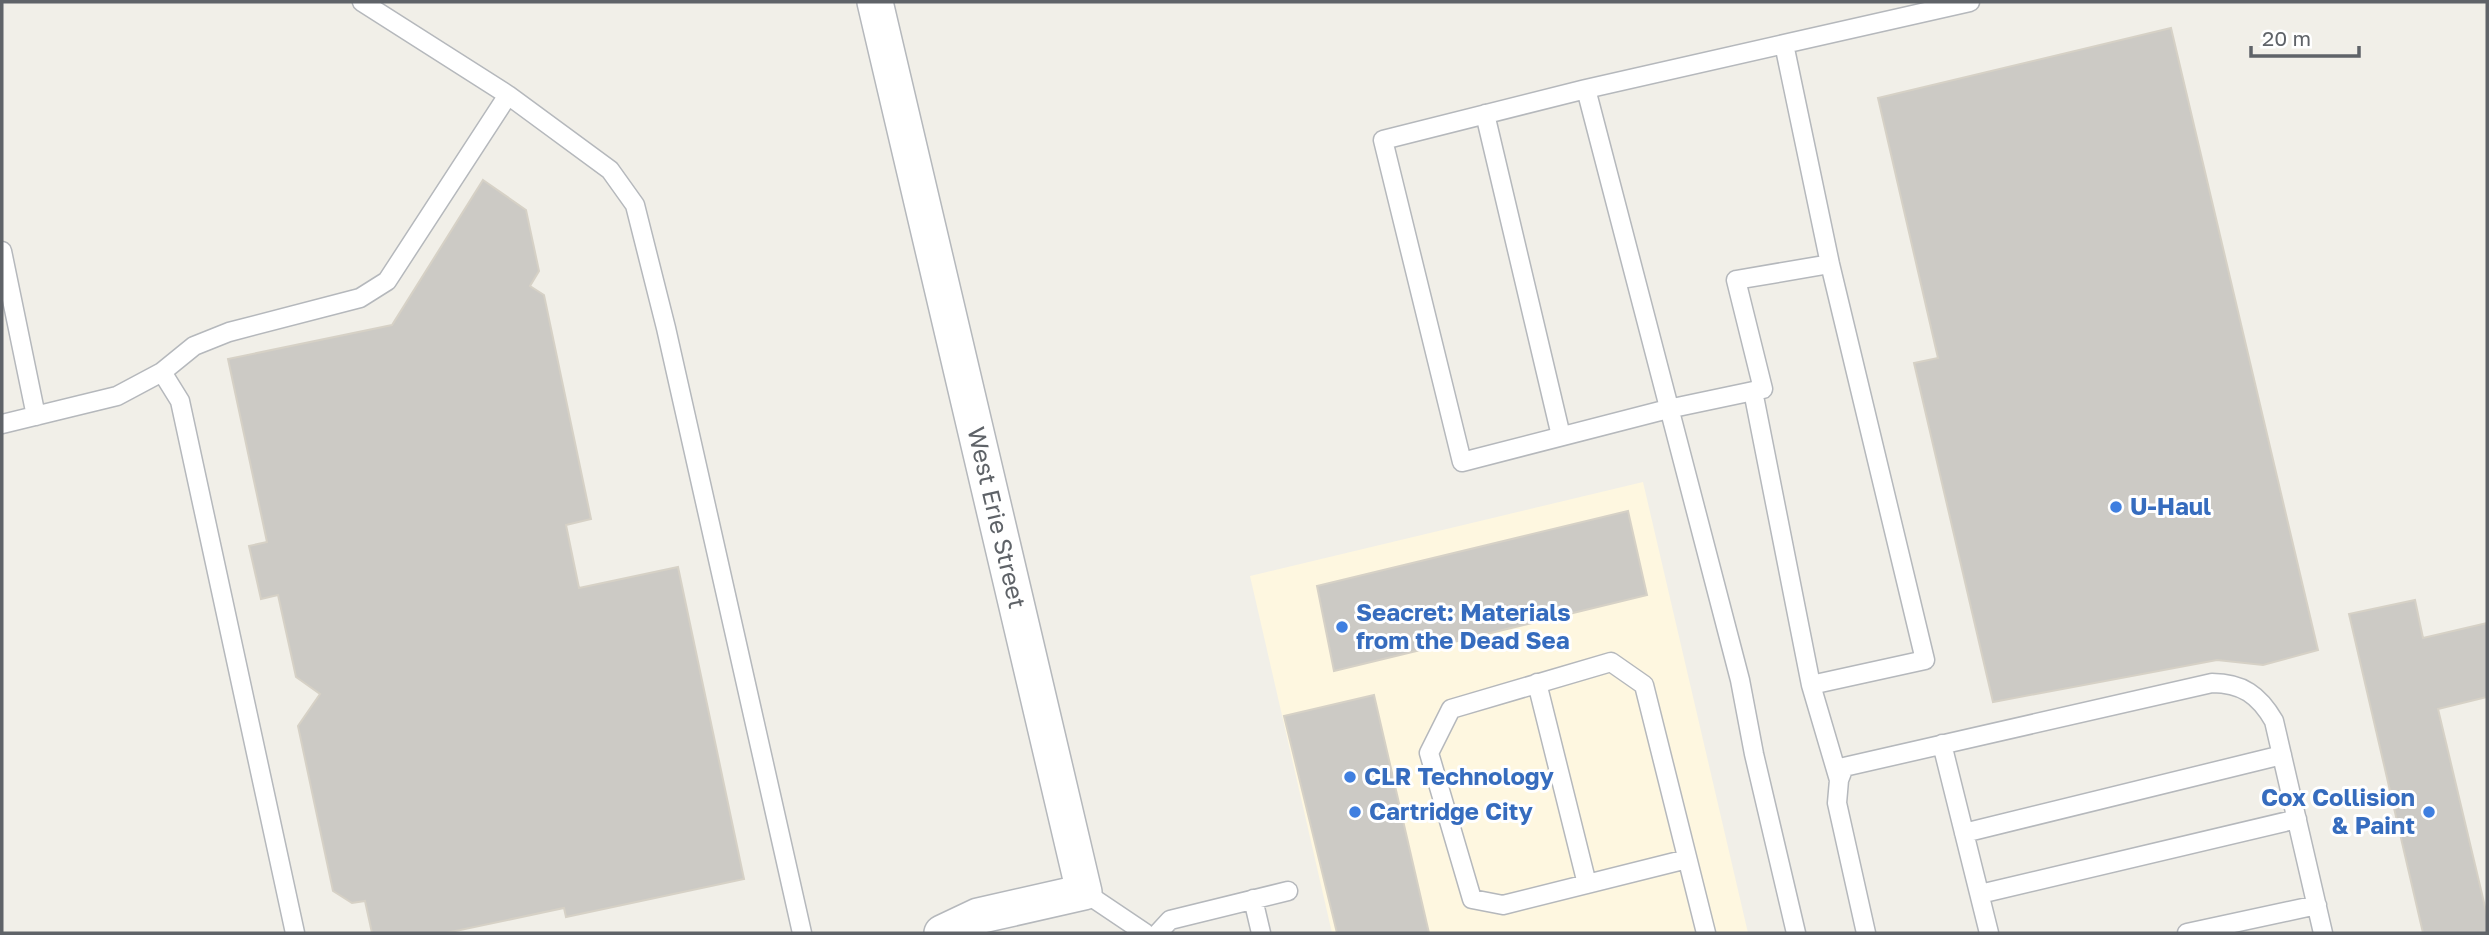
<svg xmlns="http://www.w3.org/2000/svg" width="2489" height="935" font-family="'Golos Text',sans-serif">
<rect width="100%" height="100%" fill="#f1efe8"/>
<!-- commercial -->
<path fill="#fef7e0" d="M1643,482L1748,933H1332L1250,576Z"/>
<!-- building -->
<path fill="#cccac5" stroke="#d6d1c6" stroke-width="2" d="M2171,28L2318,650L2263,665L2217,660L1993,702L1914,363L1938,358L1878,98Z
M483,180L526,210L539,271L530,286L544,295L591,519L566,525L579,588L678,567L744,879L566,917L564,908L446,933H372L365,901L352,903L333,891L298,726L320,694L296,677L278,595L261,599L249,546L267,542L228,359L392,325Z
M1628,511L1647,595L1334,671L1317,586Z
M2415,600L2423,638L2487,623V697L2438,709L2487,915V933H2423L2349,614Z
M1374,695L1429,933H1337L1284,716Z"/>
<g fill="none" stroke-linecap="round" stroke-linejoin="round">
<!-- service casing -->
<g stroke="#b5b8bc" stroke-width="21">
<path id="service" d="M362,2L508,95L610,170L635,205L666,328L802,933
M1784,44L1970,2
M1586,89L1383,140L1462,462L1668,409L1763,389L1736,280L1830,264
M1485,114L1561,436
M2,251L36,416
M162,372L180,401L295,933
M1753,391L1811,685L1839,780
M2,424L117,396L162,372L194,346L229,332L360,298L387,281L508,95
M1537,683L1587,884
M1942,744L1989,933
M1964,833L2282,755
M1687,859L1503,905L1472,899L1429,753L1451,709L1611,662L1644,685L1706,933
M1084,892L1145,933
M1980,894L2297,819
M1253,899L1261,933
M1158,933L1170,920L1288,891
M1796,933L1754,754L1740,680L1586,89L1784,44L1830,264L1925,660L1811,685
M1866,933L1837,803L1839,780L1844,767L2212,683C2242,683 2259,695 2274,721L2323,933
M2187,933L2317,905"/>
</g>
<!-- minor casing -->
<g stroke="#b5b8bc" stroke-width="38">
<g id="minor">
<path id="s1" d="M875,2L1084,892L978,916L942,933"/>
</g>
</g>
<!-- service -->
<use href="#service" stroke="#fff" stroke-width="18"/>
<!-- minor -->
<use href="#minor" stroke="#fff" stroke-width="35"/>
</g>
<!-- markers -->
<g fill="#3f7fe0" stroke="#fff" stroke-width="2.5">
<circle cx="2116" cy="507" r="7"/>
<circle cx="1342" cy="627" r="7"/>
<circle cx="1350" cy="777" r="7"/>
<circle cx="1355" cy="812" r="7"/>
<circle cx="2429" cy="812" r="7"/>
</g>
<g text-anchor="middle" stroke-width="6" stroke-linejoin="round" paint-order="stroke">
<!-- shop labels -->
<g font-size="24" font-weight="bold" fill="#366cbe" stroke="#fff" text-anchor="start">
<text x="2130" y="515">U-Haul</text>
<text x="1356" y="621">Seacret: Materials<tspan x="1356" dy="28">from the Dead Sea</tspan></text>
<text x="1364" y="785">CLR Technology</text>
<text x="2415" y="806" text-anchor="end">Cox Collision<tspan x="2415" dy="28">&amp; Paint</tspan></text>
<text x="1369" y="820">Cartridge City</text>
</g>
<!-- street labels -->
<g font-size="24" fill="#5f6368" stroke="#fff">
<text dy="8" stroke="none"><textPath href="#s1" startOffset="530">West Erie Street</textPath></text>
</g>
</g>
<!-- border -->
<rect width="2489" height="935" fill="none" stroke="#5f6368" stroke-width="7"/>
<!-- scale -->
<path d="M2251 46v10h108v-10" fill="none" stroke="#5f6368" stroke-width="3.5"/>
<text x="2262" y="46" font-size="21" fill="#5f6368" stroke="#ffffff" stroke-width="5" paint-order="stroke">20 m</text>
</svg>
